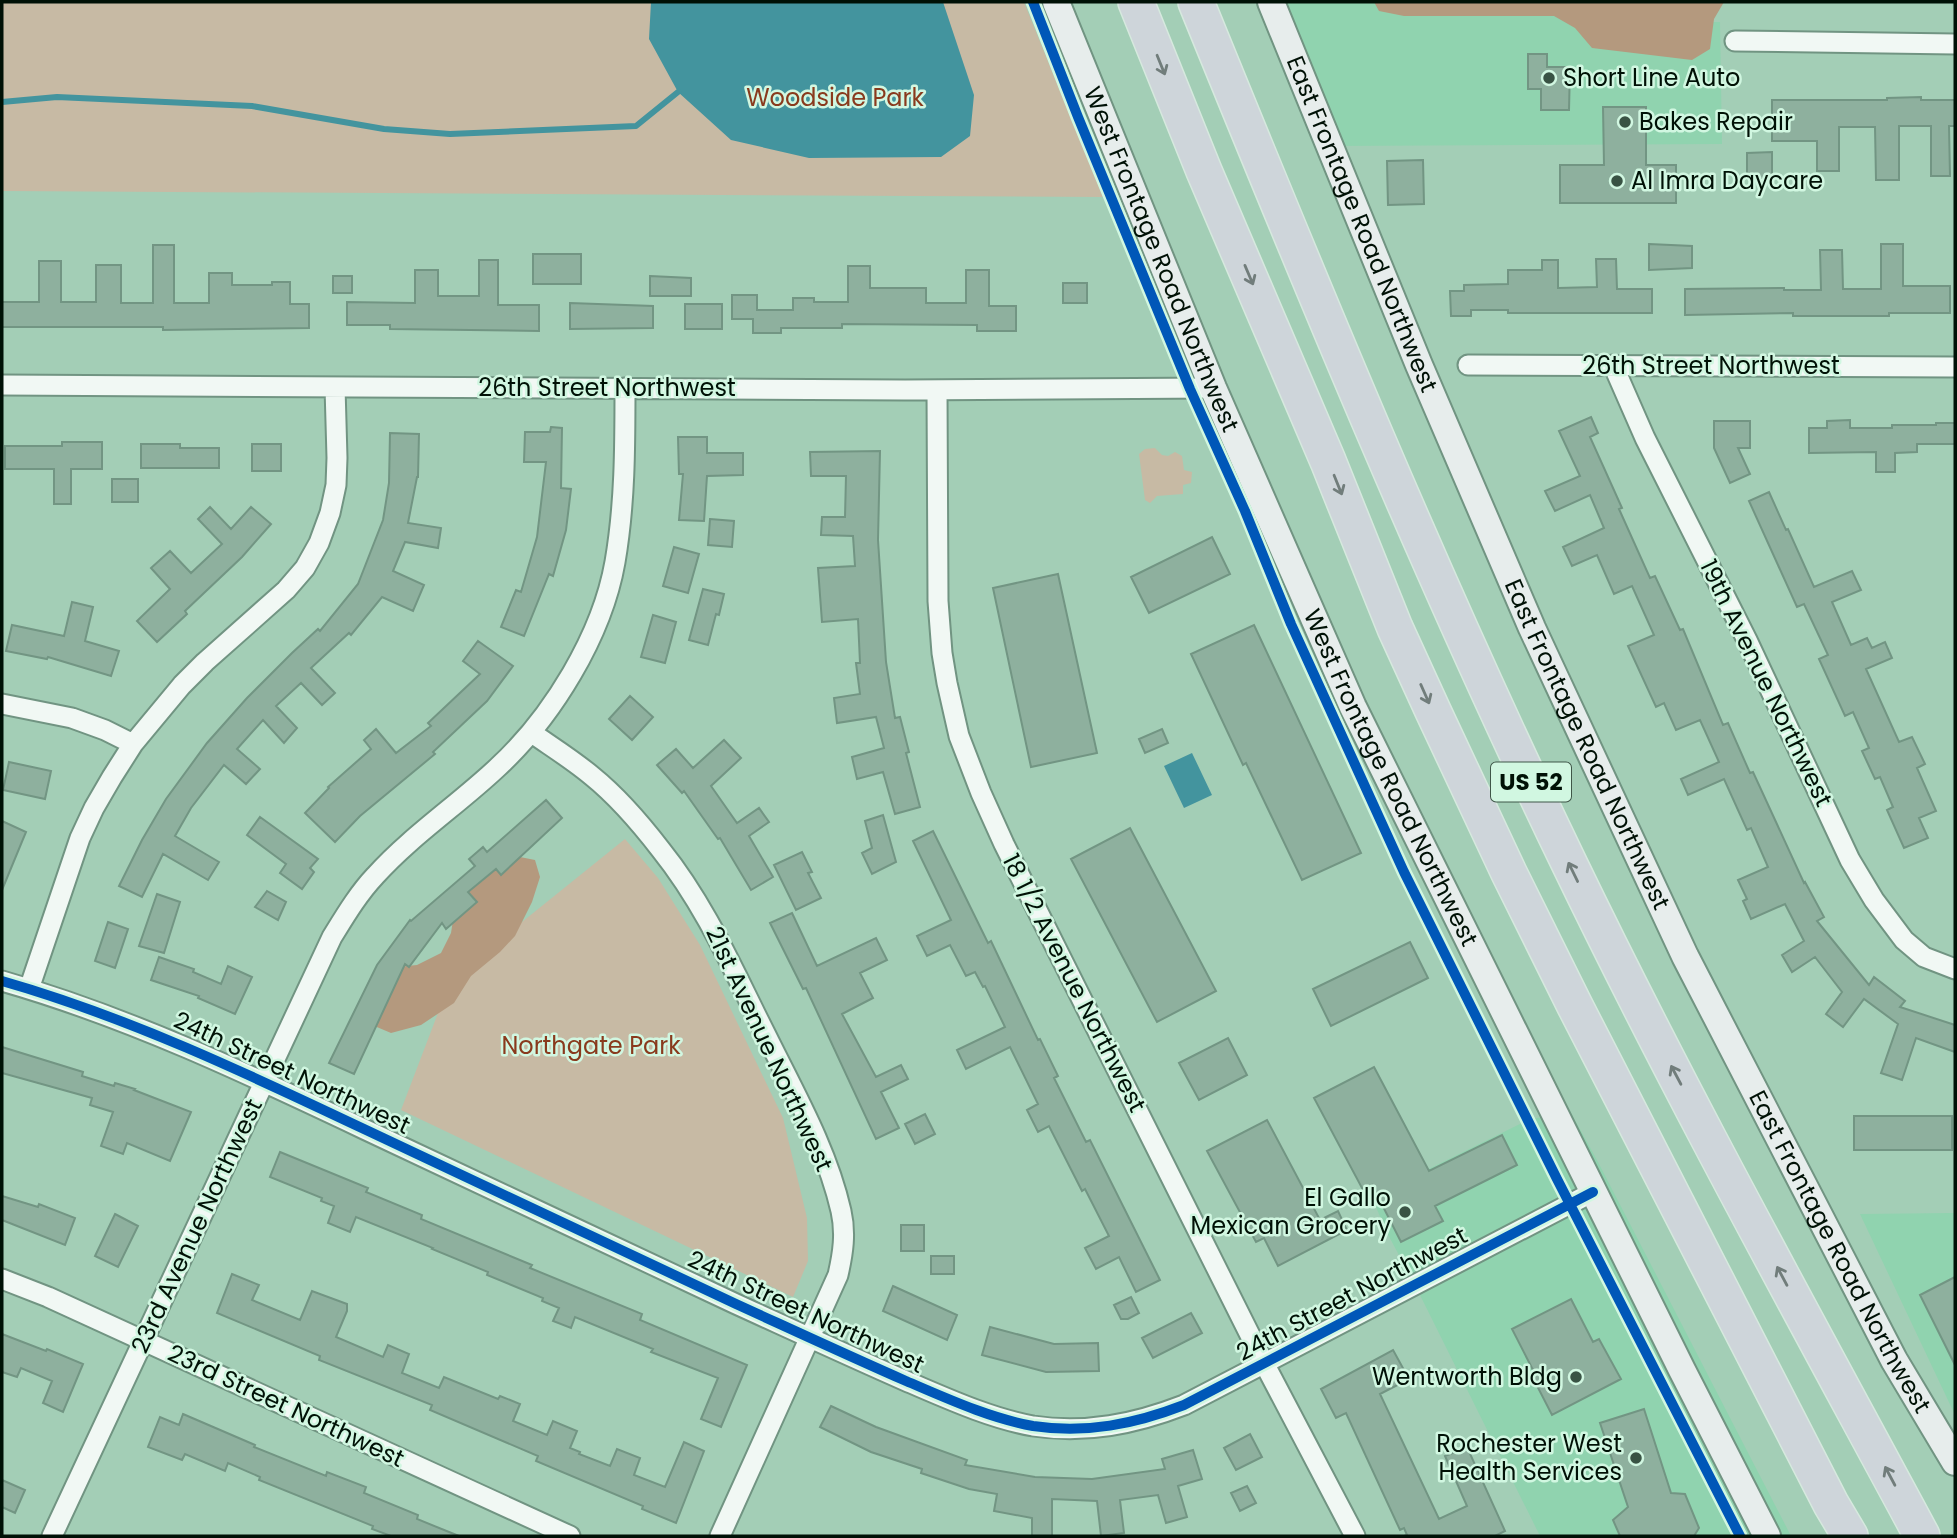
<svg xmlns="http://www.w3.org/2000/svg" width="1957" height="1538" font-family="Poppins,sans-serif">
<rect width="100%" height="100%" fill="#a3ceb6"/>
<!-- built -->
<path fill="#90d3af" d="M1271,2H1584V22H1720L1722,144L1330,146Z
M1570,1111L1598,1162L1791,1536H1540L1415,1285L1385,1229L1372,1197L1528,1120Z
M1955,1213V1415L1860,1214Z"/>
<!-- green -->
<path fill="#c7baa4" d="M2,2H1024L1103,197L2,191Z
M1155,448L1162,455L1168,456L1175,452L1182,456L1184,470L1192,472L1191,483L1183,485V494L1157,496L1150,503L1145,500L1139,454L1145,449Z
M625,839L658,878L700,945L783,1118L807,1218L808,1261L793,1297L401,1110L451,979Z"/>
<!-- forest -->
<path fill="#b4997e" d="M1374,2H1724L1714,19L1710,49L1692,60L1592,48L1575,28L1554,16H1404L1379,11Z
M520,857L535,860L540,877L532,902L515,936L500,952L471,976L454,1003L421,1025L391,1033L365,1022L387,968L417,965L441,953L451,933L455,907L492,860Z"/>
<!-- water -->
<path fill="#43949e" d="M651,2H943L974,95L970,136L941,157L809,158L731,140L678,92L649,39Z
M1192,753L1212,795L1184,808L1164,766Z"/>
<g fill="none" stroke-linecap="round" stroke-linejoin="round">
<!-- stream -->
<path stroke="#43949e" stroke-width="6" d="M2,102L57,97L252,106L384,129L450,134L636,126L678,92"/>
</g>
<!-- building -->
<path fill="#8eb09e" stroke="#729583" stroke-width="2" d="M1528,54H1547V67H1570L1569,110H1541V89H1528Z
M1921,97V100H1955V126H1949L1950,176H1931V126H1899V180H1876L1875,127H1839V171H1817V141H1772V100H1887V98Z
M1603,107H1646V165H1676V203H1560V165H1604Z
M1772,152V179H1747V153Z
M1423,160L1424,204L1388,205L1387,161Z
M1649,244L1692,246V268L1649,270Z
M1881,244H1903V286H1950V313H1889V316H1793V313L1685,315V289L1784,288V290H1821L1820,250H1842L1843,289H1881Z
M153,245H174V303H209V273H232V285H272V282H290V304H309V328L163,330V327H2V302H39V261H61V302H96V265H121V303H153Z
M533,254H581V284H533Z
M1596,259H1616L1617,289H1652V313H1508V310H1471V316H1451L1450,291H1464V285L1508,284V270H1542V260H1558V288L1597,287Z
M479,260H498V305H539V331L390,329V325H347V302L415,303V270H438V296H479Z
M848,266H870V288H926V303H966V270H989V306H1016V331H977V325L842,324V328H781V333H753V319H732V295H757V310H793V298H814V302H848Z
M333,276H352V293H333Z
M650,276L691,278V296H650Z
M1063,283H1087V303H1063Z
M570,303L653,306V328L570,329Z
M685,304H722V329H685Z
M1591,417L1598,433L1590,437L1622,508L1619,509L1650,578L1655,576L1680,630L1683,629L1723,725L1728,723L1750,773L1753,772L1804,883L1805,882L1824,917L1817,921L1869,985L1874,977L1905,1001L1900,1007L1955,1025V1052L1916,1038L1902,1080L1881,1073L1898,1024L1864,999L1843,1027L1826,1014L1842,992L1815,957L1792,972L1782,955L1804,941L1785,904L1751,919L1743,901L1747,899L1738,880L1768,867L1751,828L1747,830L1724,779L1688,795L1681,779L1719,762L1700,720L1676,730L1664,703L1656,707L1628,646L1654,635L1632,586L1614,594L1597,555L1572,566L1563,547L1604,528L1590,495L1555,511L1545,491L1580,476L1559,431Z
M1850,420V428H1892V425H1936V423H1955V444H1917V452L1895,453V472H1876V452L1809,453V428H1827V421Z
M1714,421H1750V448H1738L1750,474L1730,483L1714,448Z
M551,427L562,428L561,488L571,489L566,530L553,576L549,574L524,636L501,627L516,590L521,592L537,537L546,462H524L525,432H550Z
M390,433L419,434L418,477H417L408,523L441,528L438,548L405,542L393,571L424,585L413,611L382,597L351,635L349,633L311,668L335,693L322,705L301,683L276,706L297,728L284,743L263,720L237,749L260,769L246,784L224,765L191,808L175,836L219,862L208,880L163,854L142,897L119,886L142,840L166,799L207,743L247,698L292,653L318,629L320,631L358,584L383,520L389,483Z
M678,437H707V453H743V475L707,476L704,521L679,520L683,474H679Z
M62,442H102V469H71V504H54V469H5V446H62Z
M141,444H180V448H219V468H141Z
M252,444H281V471H252Z
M880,451L878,540L886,662L895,718L900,717L909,752L906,753L920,807L895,814L883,772L857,779L852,757L884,748L876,717L837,723L834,698L860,694L856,663H860L858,619L822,622L818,568L855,566L853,536L821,535L822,517H845L846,476H811L810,452Z
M112,479H138V502H112Z
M1769,492L1786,530L1788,529L1814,587L1852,571L1861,590L1832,602L1851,645L1867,638L1872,648L1885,642L1892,658L1866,669L1899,742L1912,737L1925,764L1917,768L1936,811L1919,818L1928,838L1904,848L1887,810L1893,807L1880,777L1875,779L1862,751L1869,748L1853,712L1845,716L1819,659L1828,655L1804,604L1797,607L1749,501Z
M210,507L231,529L251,507L271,524L242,557L185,611L187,614L157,642L137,621L170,589L151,568L170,551L191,573L222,544L198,519Z
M710,519L734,521L732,547L708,545Z
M1212,537L1230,574L1149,613L1131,577Z
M674,547L699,554L688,593L663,586Z
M1058,574L1097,753L1031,767L993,588Z
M703,589L724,594L719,615L716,614L708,645L689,640Z
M72,602L93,607L85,641L119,651L111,676L48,657L47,659L6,651L12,625L64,636Z
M653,615L676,622L665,663L641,657Z
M1254,625L1361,853L1302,880L1246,763L1243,765L1191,654Z
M478,641L513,666L487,701L433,752L435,754L360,816L335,842L305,813L329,788L328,787L371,749L364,740L376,729L396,753L431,726L428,723L480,674L463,661Z
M630,696L653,717L632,740L609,719Z
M1162,729L1168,743L1145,753L1139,739Z
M724,740L741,758L711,786L737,823L759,808L769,822L749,836L773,877L751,890L720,838L718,839L684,791L682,793L657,765L676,749L693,768Z
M9,762L51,771L45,799L3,790Z
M546,800L562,818L501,875L496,869L468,892L477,902L446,929L442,923L409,967L405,964L354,1074L329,1063L377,965L410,920L411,921L475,866L469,859L483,847L487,852Z
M883,815L896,862L872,874L862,853L872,848L865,821Z
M260,817L318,859L310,868L314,872L302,889L280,873L286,864L247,835Z
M2,821L26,832L2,890Z
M1130,828L1216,991L1157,1022L1071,859Z
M933,831L988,943L991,941L1038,1040L1040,1039L1058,1076L1054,1078L1086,1142L1090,1140L1160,1280L1136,1292L1119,1257L1096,1269L1085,1248L1109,1236L1085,1189L1082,1191L1049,1126L1038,1132L1027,1110L1038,1104L1010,1047L966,1069L957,1050L1005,1027L985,986L983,987L975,972L966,976L950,945L927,956L917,936L951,920L913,841Z
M802,852L812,872L808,873L821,898L796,910L774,865Z
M267,891L286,902L278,920L255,907Z
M157,894L180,902L164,953L139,946Z
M792,913L817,966L876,938L887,960L860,973L873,998L842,1014L876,1077L901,1065L908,1079L881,1092L899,1128L876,1139L806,988L803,989L770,923Z
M108,922L128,929L115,968L95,961Z
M1410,942L1428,978L1331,1026L1313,989Z
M159,957L194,969L193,972L221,984L228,966L252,977L235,1014L198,998L199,996L151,980Z
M1228,1038L1247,1075L1199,1100L1179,1063Z
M2,1047L83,1072L82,1076L114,1086L115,1083L135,1089L134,1090L191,1112L170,1161L127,1143L123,1154L101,1146L113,1112L90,1105L92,1098L2,1073Z
M1374,1067L1429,1171L1502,1135L1517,1165L1435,1206L1443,1221L1401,1242L1372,1185L1363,1190L1314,1098Z
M925,1114L935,1134L915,1144L905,1124Z
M1854,1116H1952V1150H1854Z
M1267,1120L1320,1220L1338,1211L1347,1230L1278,1266L1264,1238L1256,1242L1207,1151Z
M280,1152L368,1188L366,1192L422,1215L421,1219L532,1265L530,1268L642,1314L640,1320L747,1365L721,1427L701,1419L718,1378L651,1352L653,1349L575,1317L571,1328L553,1321L559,1308L542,1301L543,1298L487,1275L488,1272L432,1249L433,1248L356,1217L350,1232L328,1223L334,1206L321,1201L322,1198L270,1177Z
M2,1196L38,1207L39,1204L75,1218L65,1245L2,1220Z
M115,1214L138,1226L118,1267L95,1256Z
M901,1225H924V1251H901Z
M931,1256H954V1274H931Z
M232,1274L259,1285L252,1300L300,1320L312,1291L347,1304V1311L336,1337L383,1357L388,1345L409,1354L402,1373L439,1388L444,1377L498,1399L500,1396L520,1404L513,1421L547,1435L553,1421L577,1431L570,1448L580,1452L579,1454L610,1466L617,1449L640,1458L634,1475L665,1487L684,1442L704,1451L676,1523L642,1509L643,1506L536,1461L538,1456L430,1410L432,1405L319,1360L320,1356L217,1313Z
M1955,1277V1365L1920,1295Z
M893,1286L957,1315L947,1340L883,1311Z
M1131,1297L1139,1313L1128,1319H1121L1114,1305Z
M1571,1299L1593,1342L1599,1339L1621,1379L1552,1415L1531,1374L1534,1372L1512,1329Z
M1191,1313L1202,1333L1153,1358L1142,1338Z
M990,1327L1054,1344L1098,1343L1099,1371L1046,1372L982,1355Z
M2,1334L46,1351L47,1349L83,1364L63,1412L43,1403L52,1381L21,1368L17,1377L2,1372Z
M1393,1350L1409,1379L1380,1394L1439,1519L1467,1506L1445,1456L1467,1447L1505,1531L1495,1536H1404L1407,1535L1404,1528L1400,1530L1346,1413L1336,1418L1321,1389Z
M831,1406L876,1427L967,1460L965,1465L1035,1477L1092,1479L1165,1469L1162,1459L1193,1450L1202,1479L1178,1486L1187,1517L1166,1523L1158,1495L1120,1500L1124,1533L1101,1536L1097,1501L1052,1499V1536H1032V1518L994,1511L997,1494L969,1489L921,1473L922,1469L871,1452L820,1427Z
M1644,1409L1671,1493L1685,1494L1699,1528L1694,1536H1620L1613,1520L1628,1507L1600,1423Z
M183,1414L255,1445L254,1447L326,1476L327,1472L366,1487L364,1493L418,1515L417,1519L459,1536H391L372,1529L373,1526L259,1480L260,1477L228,1463L225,1471L185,1454L182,1460L148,1447L160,1417L179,1425Z
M1250,1434L1262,1457L1236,1470L1224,1448Z
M2,1480L25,1490L15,1513L2,1507Z
M1247,1486L1256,1503L1240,1511L1231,1493Z"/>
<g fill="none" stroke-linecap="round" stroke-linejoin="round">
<!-- street casing -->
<g stroke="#719482" stroke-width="23">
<path id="street" d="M1735,41L1955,44
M1468,365L1955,367
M1613,365L1645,438L1747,640L1850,860L1874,900L1904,940L1924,957L1955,969
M2,385L905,390L1213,388
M937,390L938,601L942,653L947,683L959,736L981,793L1004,844L1264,1363L1355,1536
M2,704L72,718L105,730L133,744
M532,733C552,747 573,760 592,776C618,797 641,824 661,850C706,906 734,972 766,1035C794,1092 827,1149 841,1211C846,1233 843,1253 838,1275L720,1536
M2,981C128,1017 246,1073 364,1129C488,1187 612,1246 736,1304C793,1330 849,1356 906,1381C946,1398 989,1418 1033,1426C1086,1434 1135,1424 1184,1405L1593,1192
M29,989L80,838L94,808L112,777L133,744L182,685L205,662L286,590L305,568L319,543L330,513L336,485L337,458L335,387
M2,1279L48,1297L570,1536
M52,1536L332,937C345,916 358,894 375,876C412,835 459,804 498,767C552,717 602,636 615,562C625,504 625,446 625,388"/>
</g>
<!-- secondary casing -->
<g stroke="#719482" stroke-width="30">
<g id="secondary">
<path id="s1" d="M1056,2L1213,388L1353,707L1682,1370L1767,1536"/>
<path id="s2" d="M1271,2L1419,365L1532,628L1685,956L1894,1360L1955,1462"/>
</g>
</g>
<!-- highway casing -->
<g stroke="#d6e9de" stroke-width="38">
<path id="highway" d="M1136,2L1204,171L1328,461L1395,628L1433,711L1509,873L1575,1006L1831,1504L1850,1536
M1196,2C1314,292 1433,582 1569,863C1679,1091 1802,1313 1922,1536"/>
</g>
<!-- street -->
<use href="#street" stroke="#f1f8f4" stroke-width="19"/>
<!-- secondary -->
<use href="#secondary" stroke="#e7edec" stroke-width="26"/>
<!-- highway -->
<use href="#highway" stroke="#ced5da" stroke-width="35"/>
<!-- cycleway casing -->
<g stroke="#d1f7e1" stroke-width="15">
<path id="cycleway" d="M1033,2L1078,117L1190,389L1245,511L1291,624L1404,872L1557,1179L1740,1536
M2,981C128,1017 246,1073 364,1129C488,1187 612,1246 736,1304C793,1330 849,1356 906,1381C946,1398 989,1418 1033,1426C1086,1434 1135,1424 1184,1405L1593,1192"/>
</g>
<!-- cycleway -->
<use href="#cycleway" stroke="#0057b8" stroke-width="10"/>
</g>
<!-- one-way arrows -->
<defs><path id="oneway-shaft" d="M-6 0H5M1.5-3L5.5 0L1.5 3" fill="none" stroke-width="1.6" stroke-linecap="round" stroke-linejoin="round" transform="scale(1.75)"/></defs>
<g stroke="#717d7b">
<use href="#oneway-shaft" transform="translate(1161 65) rotate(68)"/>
<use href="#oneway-shaft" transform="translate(1249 275) rotate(67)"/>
<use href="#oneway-shaft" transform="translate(1338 485) rotate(68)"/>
<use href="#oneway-shaft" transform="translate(1425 694) rotate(66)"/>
<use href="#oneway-shaft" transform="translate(1573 872) rotate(-116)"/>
<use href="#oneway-shaft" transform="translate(1676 1075) rotate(-118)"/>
<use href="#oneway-shaft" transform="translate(1782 1276) rotate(-118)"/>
<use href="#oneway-shaft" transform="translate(1890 1476) rotate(-118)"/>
</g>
<!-- markers -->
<g fill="#395344" stroke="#d1f7e1" stroke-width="2.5">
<circle cx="1549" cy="78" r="7"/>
<circle cx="1625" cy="122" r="7"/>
<circle cx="1617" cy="181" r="7"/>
<circle cx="1405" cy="1212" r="7"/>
<circle cx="1576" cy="1377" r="7"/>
<circle cx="1636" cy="1458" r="7"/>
</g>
<g text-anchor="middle" stroke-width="5" stroke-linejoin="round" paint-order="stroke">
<!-- shield labels -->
<rect fill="#d1f7e1" stroke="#3f5648" stroke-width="2" x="1491" y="762.5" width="80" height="39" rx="5"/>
<g font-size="23" font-weight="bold" fill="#001106">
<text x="1531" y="790">US 52</text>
</g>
<!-- poi labels -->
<g font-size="24" fill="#001106" stroke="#d1f7e1" text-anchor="start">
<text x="1563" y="86">Short Line Auto</text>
<text x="1639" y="130">Bakes Repair</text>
<text x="1631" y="189">Al Imra Daycare</text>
<text x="1391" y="1206" text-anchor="end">El Gallo<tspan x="1391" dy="28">Mexican Grocery</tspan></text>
<text x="1562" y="1385" text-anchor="end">Wentworth Bldg</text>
<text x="1622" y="1452" text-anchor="end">Rochester West<tspan x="1622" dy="28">Health Services</tspan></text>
</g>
<!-- park labels -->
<g font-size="24" fill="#893a1d" stroke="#d1f7e1">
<text x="835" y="106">Woodside Park</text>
<text x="591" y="1054">Northgate Park</text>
</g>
<!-- street labels -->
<g font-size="24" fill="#001106" stroke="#d1f7e1">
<text dy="8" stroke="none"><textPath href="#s2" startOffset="240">East Frontage Road Northwest</textPath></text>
<text dy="8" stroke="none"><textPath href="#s1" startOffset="278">West Frontage Road Northwest</textPath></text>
<text x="1711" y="374">26th Street Northwest</text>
<text x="607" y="396">26th Street Northwest</text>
<text transform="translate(1766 683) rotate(64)" y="8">19th Avenue Northwest</text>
<text dy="8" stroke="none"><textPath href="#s2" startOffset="807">East Frontage Road Northwest</textPath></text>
<text dy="8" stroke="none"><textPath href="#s1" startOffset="845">West Frontage Road Northwest</textPath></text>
<text transform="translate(1074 983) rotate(63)" y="8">18 1/2 Avenue Northwest</text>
<text transform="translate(769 1049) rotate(65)" y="8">21st Avenue Northwest</text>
<text transform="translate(292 1073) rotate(25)" y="8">24th Street Northwest</text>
<text transform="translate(197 1226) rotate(-65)" y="8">23rd Avenue Northwest</text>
<text dy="8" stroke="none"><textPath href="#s2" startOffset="1374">East Frontage Road Northwest</textPath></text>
<text transform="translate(1352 1294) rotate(-28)" y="8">24th Street Northwest</text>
<text transform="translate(806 1312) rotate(25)" y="8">24th Street Northwest</text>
<text transform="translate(286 1406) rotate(25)" y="8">23rd Street Northwest</text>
</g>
</g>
<!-- border -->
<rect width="1957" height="1538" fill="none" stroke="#001106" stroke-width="7"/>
</svg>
